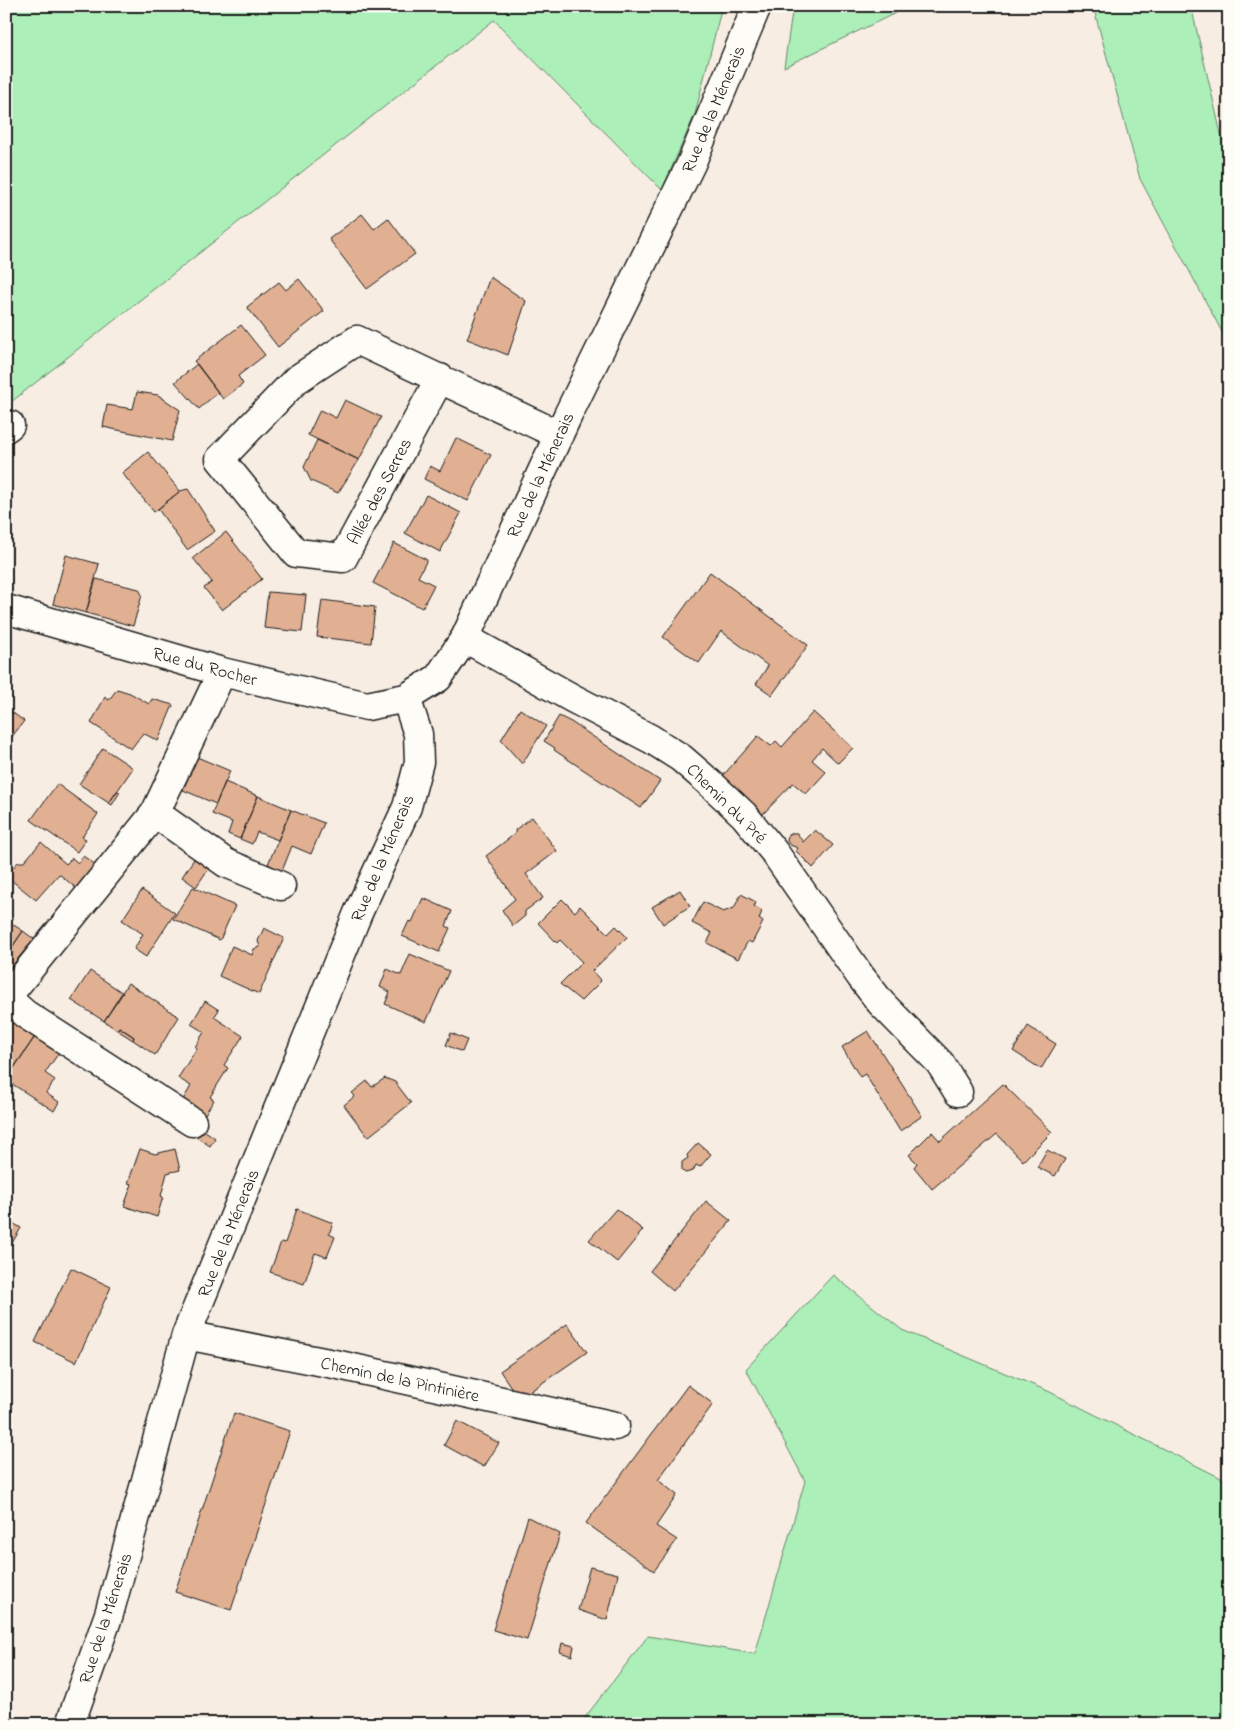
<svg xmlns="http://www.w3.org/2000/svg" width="1235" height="1730" font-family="'Indie Flower',sans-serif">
<rect width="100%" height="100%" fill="#f7ede3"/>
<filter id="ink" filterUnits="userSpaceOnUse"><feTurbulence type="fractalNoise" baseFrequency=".02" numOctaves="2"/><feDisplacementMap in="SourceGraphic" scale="10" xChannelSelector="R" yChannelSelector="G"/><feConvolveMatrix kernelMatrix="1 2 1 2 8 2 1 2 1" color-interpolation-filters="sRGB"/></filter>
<g filter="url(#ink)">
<!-- green -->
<path fill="#adefb8" stroke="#64866a" d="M6,6H722L695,114L662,190L494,20L6,406Z
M793,6H910L784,67Z
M1093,6H1191L1222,138L1229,153V345L1140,179Z
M833,1275L902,1330L1050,1392L1229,1482V1724H580L648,1636L755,1654L805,1481L746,1369Z"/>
<!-- building -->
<path fill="#e1b092" stroke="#1c1c1c" d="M362,214L374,229L388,218L415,254L367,289L329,239Z
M490,277L526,301L508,355L467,339Z
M299,279L324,311L278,347L247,307L279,282L286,290Z
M241,325L265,355L238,376L243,384L223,399L194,361Z
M197,364L218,392L199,409L175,382Z
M137,392L158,395L180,410L172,441L103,427L107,405L133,409Z
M345,400L381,417L359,460L308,435L320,410L336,418Z
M456,438L491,455L468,501L424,479L430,466L440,471Z
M317,440L359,460L338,493L311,481L304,467Z
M148,452L180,491L154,512L122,473Z
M188,489L215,531L187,550L158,509L180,491Z
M426,495L461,513L440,552L405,533Z
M6,505L11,506L6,525Z
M226,532L262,579L222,610L204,588L212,582L193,558Z
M394,543L427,560L418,577L434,585L422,608L373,583Z
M66,555L99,564L86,613L53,604Z
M710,572L808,645L772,695L756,684L768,666L721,631L699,663L663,637Z
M96,579L139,589L142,595L133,626L86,613Z
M268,592L306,595L302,632L264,628Z
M322,600L375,607L371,643L317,637Z
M117,689L130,693L149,704L152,699L173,705L158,741L143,733L131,749L91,723L105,697L109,700Z
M6,708L24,721L11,738L8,736L6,738Z
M520,709L546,726L522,764L501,740Z
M813,712L853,748L838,763L822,748L812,760L826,772L806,794L793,783L761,816L720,779L758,736L771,746L776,741L782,747Z
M559,716L571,722L660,781L641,808L554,750L555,748L544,741Z
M103,748L133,768L109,803L79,784Z
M197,757L230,771L216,804L183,790Z
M225,782L258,796L240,839L228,834L232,822L212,814Z
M57,784L98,814L82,837L86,839L77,852L31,820Z
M117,791L120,792L112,805L109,803Z
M258,796L291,810L278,840L257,832L252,844L240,839Z
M291,810L324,823L311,854L292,846L282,871L268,864Z
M532,817L557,851L526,874L543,898L525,911V916L513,926L502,910L515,899L486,856L516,833L515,830Z
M815,830L833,845L813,868L796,851L798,848L790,845L787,841L788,835L792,833H797L803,842Z
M41,842L66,864L72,858L78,863L83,856L96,865L76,888L59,874L36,900L6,876L18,862H24Z
M194,859L209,868L196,887L182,877Z
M193,887L235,906L220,940L173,919Z
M142,890L175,913L146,957L134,949L143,934L122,920Z
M680,890L690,906L663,924L652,907Z
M741,894L756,902L754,906L762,911L759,919L763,922L752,943L748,941L738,959L707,943L712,933L692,923L703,902L723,912L734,908Z
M423,898L452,911L446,926L450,928L439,952L402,936L409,921L412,922Z
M562,899L575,912L580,906L608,934L616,926L627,937L592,971L601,981L581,1001L560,984L582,962L560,940L557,943L538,923Z
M6,920L23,931L6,956Z
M264,928L284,938L259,994L219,976L232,946L252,955L254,949L260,947L258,941Z
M23,931L34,939L11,967L6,964V956Z
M410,954L449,971L426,1022L385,1004L390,992L380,987L387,969L401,975Z
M90,971L123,993L104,1021L71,1000Z
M128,983L179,1017L155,1055L133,1040L134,1037L119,1027L117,1030L104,1021Z
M205,1001L219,1010L214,1017L243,1036L224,1065L228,1068L210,1097L214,1100L205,1114L183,1100L191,1086L178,1078L197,1048L195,1047L204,1032L191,1024Z
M6,1018L36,1035L6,1079Z
M1028,1026L1056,1044L1041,1069L1013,1051Z
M119,1027L134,1037L133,1040L117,1030Z
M868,1031L922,1116L900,1131L865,1074L860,1077L842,1047Z
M451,1033L467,1040L462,1052L446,1045Z
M36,1035L60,1051L45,1073L55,1080L46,1093L59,1102L54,1111L6,1080Z
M385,1078L395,1082L411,1103L368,1137L344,1105L355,1096L352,1093L367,1081L372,1087Z
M1003,1084L1052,1132L1023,1161L997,1134L932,1189L914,1167L917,1163L909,1155L932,1132L940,1141Z
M201,1128L215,1138L210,1146L196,1137Z
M698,1143L711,1154L700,1167L696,1165L693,1171L685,1173L682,1170V1162L688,1158L687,1155Z
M140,1149L155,1154L175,1149L180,1170L167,1173L161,1196L163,1197L157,1217L124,1206L132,1184L128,1183Z
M1047,1150L1065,1159L1055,1176L1037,1167Z
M706,1201L731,1221L673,1291L650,1271Z
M297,1209L333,1223L329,1234L335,1237L327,1257L315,1253L304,1284L270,1272L281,1242L285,1243Z
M616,1209L643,1230L617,1262L589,1240Z
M6,1219L21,1228L6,1253Z
M71,1268L111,1287L76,1362L35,1342Z
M567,1324L587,1352L519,1399L500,1371Z
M688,1385L713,1404L658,1480L677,1495L656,1526L677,1540L654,1571L586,1523Z
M234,1413L290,1431L231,1610L175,1592Z
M457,1421L499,1443L484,1467L444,1445Z
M528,1517L560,1534L527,1640L493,1630Z
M590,1567L618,1574L607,1620L578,1610Z
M562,1643L574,1646L572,1656L560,1652Z"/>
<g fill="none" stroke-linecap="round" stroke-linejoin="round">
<!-- minor casing -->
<g stroke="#1c1c1c" stroke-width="31">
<path id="minor" d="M440,378L343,558L296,553L220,459L296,380L357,340L559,435
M6,428L10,425
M6,609L222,672L367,706L406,698
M465,638L572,698L651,739L681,758L711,784L744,815L775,853L861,977L881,1003L940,1063L958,1092
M155,813L226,863L281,886
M6,998L155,813L222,672
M7,998L25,1014L192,1122
M186,1335L339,1365L615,1426
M70,1724L109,1614L186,1335L358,913L407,807L419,762L418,734L406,698L438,678L465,638L568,415L691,164L757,6"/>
</g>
<!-- minor -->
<use href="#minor" stroke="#fdfcf7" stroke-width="28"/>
</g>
</g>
<g text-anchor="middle" stroke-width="4.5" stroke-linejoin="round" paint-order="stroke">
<!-- street labels -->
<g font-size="18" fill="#1c1c1c" stroke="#fdfcf7">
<text transform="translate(713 109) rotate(-67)" y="6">Rue de la Ménerais</text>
<text transform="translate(540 475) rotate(-65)" y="6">Rue de la Ménerais</text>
<text transform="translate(379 491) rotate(-62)" y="6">Allée des Serres</text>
<text transform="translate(205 666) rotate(15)" y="6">Rue du Rocher</text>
<text transform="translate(727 803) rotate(45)" y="6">Chemin du Pré</text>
<text transform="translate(382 858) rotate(-67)" y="6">Rue de la Ménerais</text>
<text transform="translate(228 1233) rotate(-68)" y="6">Rue de la Ménerais</text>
<text transform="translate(400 1379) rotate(12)" y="6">Chemin de la Pintinière</text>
<text transform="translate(105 1618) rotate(-72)" y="6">Rue de la Ménerais</text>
</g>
</g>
<!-- margin -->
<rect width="1235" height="1730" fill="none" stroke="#fdfcf7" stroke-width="25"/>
<rect x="12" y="12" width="1210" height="1705" fill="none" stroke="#1c1c1c" stroke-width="2" filter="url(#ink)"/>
</svg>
